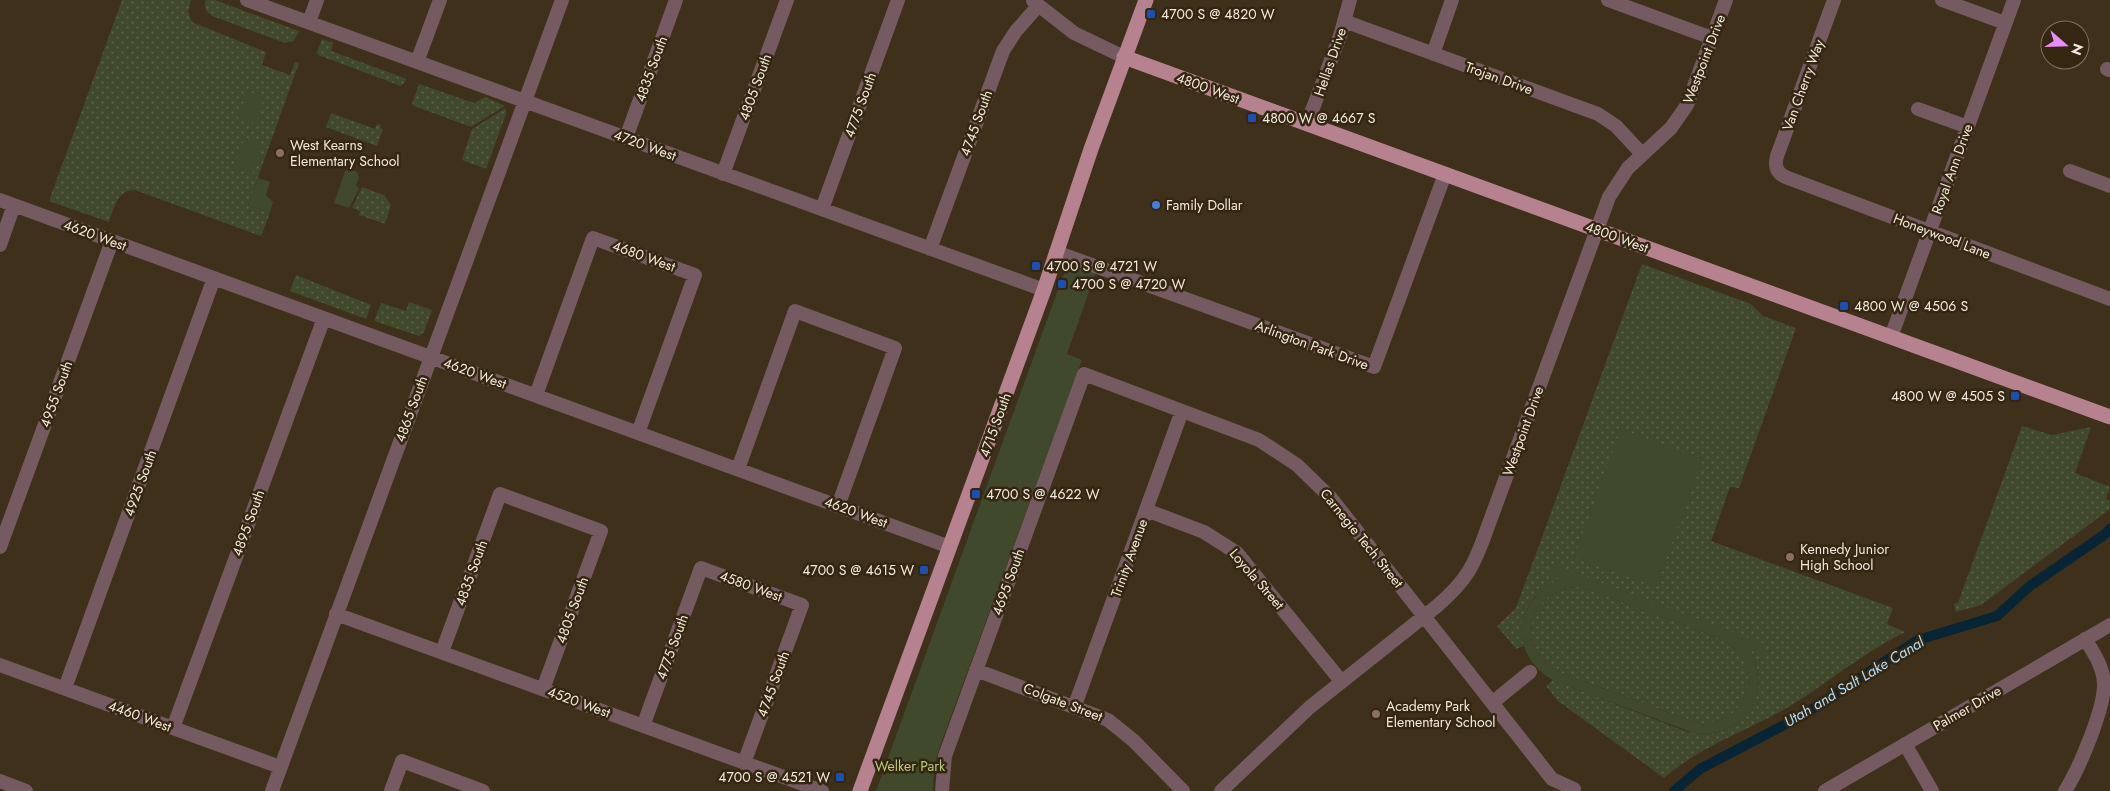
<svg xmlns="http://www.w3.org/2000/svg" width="2110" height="791" font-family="Jost,sans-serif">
<defs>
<pattern id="grass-dots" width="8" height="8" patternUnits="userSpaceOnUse" patternTransform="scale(1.25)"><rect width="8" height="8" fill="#41492c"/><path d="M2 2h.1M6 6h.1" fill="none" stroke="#5d634a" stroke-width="1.8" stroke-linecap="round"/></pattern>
</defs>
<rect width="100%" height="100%" fill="#3e301a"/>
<!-- grass -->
<path fill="url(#grass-dots)" d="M122,0H191L188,12L192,22L266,52L262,65L290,75L295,62L299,63L248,205L270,213L261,236L135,190C117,190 114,208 109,222L49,201Z
M205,0H215L299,31L294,41L285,43L212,16L205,9Z
M322,39L333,43L331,51L407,79L401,86L318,55L317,52Z
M419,84L474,103L485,97L505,106L471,127L414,106L412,104Z
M506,108V114L486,169L462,160L472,129Z
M331,113L375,129L377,124L381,125L380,128L383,129L377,146L326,127Z
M362,187L384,195L391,205L385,224L359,215L360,211L352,208Z
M1642,264L1751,304L1763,316L1796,328L1739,488L1730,487L1711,541L1893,608L1887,624L1905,632C1864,652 1829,682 1790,706C1749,730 1700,746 1664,778L1558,701L1546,686L1553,680L1685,731C1737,746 1776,697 1750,650L1552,564L1549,574L1562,579C1534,588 1515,616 1524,646L1516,649L1497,626L1516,608Z
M296,275L371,305L366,319L290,291Z
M409,302L432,310L424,332L419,336L374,321L381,303L406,311Z
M2022,426L2052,435L2091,427L2075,473L2110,487L2106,499L2110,501V509L1981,605L1956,612L1954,604L1958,603Z
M1582,587L1721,639C1769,663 1749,728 1697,723L1559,672C1512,649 1529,585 1582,587Z"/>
<!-- park -->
<path fill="#41492c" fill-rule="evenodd" d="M247,91L264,97L256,124L238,118Z
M245,137L263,144L252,175L233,168Z
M349,169L357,172L359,178L356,185L359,189L349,208L334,203L345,171Z
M258,178L270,182L266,195L273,202L270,213L248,205Z
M1075,266L1096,272L1067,354L1082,360L940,746L934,767L933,791H876L1063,276L1067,270Z
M1621,429L1703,459L1656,587L1574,557Z
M1552,564L1767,645L1763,655L1750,650C1773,694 1744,739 1694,733L1557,682C1508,659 1511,598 1561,579L1548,574ZM1582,587L1721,639C1769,663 1749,728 1697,723L1559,672C1512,649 1529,585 1582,587Z"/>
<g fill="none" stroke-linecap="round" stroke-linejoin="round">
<!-- canal -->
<path stroke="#072535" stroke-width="10" d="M1674,791L1700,769L1805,714L1918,640L1997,616L2031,585L2104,535L2110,529"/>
<!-- minor -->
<path stroke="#755b61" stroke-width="14" d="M247,0L1044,290
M1608,0L1712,38
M1834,0L1777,156C1774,167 1777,174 1788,178L2110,299
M1942,0L2005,23
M1033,1L1074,33L1124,57
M1344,21L1598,114L1616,126L1642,154
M309,22L317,0
M1433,54L1452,0
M417,62L440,0
M2107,69L2110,70
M1918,109L1968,127
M1307,124L1340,36L1350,0
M626,138L676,0
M2070,171L2110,186
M723,174L787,0
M0,200L950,547
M822,209L898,0
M0,245L14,205
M930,249L1003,51L1016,31L1038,6
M1056,252L1374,367L1445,174
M1891,337L2014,0
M536,395L593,238L695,275L638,433
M738,469L795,311L895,348L838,506
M1146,510L1204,532L1237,553L1341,681
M0,547L112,241
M336,614L822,791
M442,652L500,494L601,531L543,689
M0,665L280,767
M976,670L1108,720L1134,741L1183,791
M65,688L214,278
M1492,703L1530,672
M1075,705L1182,411
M643,726L701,568L802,605L744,763
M173,728L324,318
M1905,744L1932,791
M0,781L26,791
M272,791L562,0
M391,791L402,761L483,791
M942,791L945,756L1084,374L1259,440L1297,465L1331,498L1552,779L1574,789
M1221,791L1310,707L1437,606C1467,580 1474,566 1487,529L1609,197L1628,168L1671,128L1687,105L1726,0
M1825,791L2110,625
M2065,791C2079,769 2104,710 2104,685C2104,668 2094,653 2085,639"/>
<!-- major -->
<path stroke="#b6828f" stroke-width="15" d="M1124,57L2110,417
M860,791L1044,290L1091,149L1146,0"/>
</g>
<!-- markers -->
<g fill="#1a4fb4" stroke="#342611" stroke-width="2">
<rect x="1146" y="9" width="10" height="10" rx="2.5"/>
<rect x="1247" y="113" width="10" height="10" rx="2.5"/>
<rect x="1031" y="261" width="10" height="10" rx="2.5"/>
<rect x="1057" y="279" width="10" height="10" rx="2.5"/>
<rect x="1839" y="301" width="10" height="10" rx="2.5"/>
<rect x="2010" y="391" width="10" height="10" rx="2.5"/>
<rect x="971" y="489" width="10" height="10" rx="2.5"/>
<rect x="919" y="565" width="10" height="10" rx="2.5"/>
<rect x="835" y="772" width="10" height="10" rx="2.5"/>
</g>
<g fill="#8d6e63" stroke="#342611" stroke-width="2">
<circle cx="280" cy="153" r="5"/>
<circle cx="1790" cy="557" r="5"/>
<circle cx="1376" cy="714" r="5"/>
</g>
<circle fill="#3f7fe0" stroke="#342611" stroke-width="2" cx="1156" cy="205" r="5"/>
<g text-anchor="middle" stroke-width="5" stroke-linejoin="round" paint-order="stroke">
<!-- poi labels -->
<g font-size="14" fill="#f2e9dc" stroke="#342611" text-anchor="start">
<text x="1161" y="19">4700 S @ 4820 W</text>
<text x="1262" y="123">4800 W @ 4667 S</text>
<text x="290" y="150">West Kearns<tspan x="290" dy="16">Elementary School</tspan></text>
<text x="1166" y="210">Family Dollar</text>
<text x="1046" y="271">4700 S @ 4721 W</text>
<text x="1072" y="289">4700 S @ 4720 W</text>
<text x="1854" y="311">4800 W @ 4506 S</text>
<text x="2005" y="401" text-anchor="end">4800 W @ 4505 S</text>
<text x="986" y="499">4700 S @ 4622 W</text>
<text x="1800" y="554">Kennedy Junior<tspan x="1800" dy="16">High School</tspan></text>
<text x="914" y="575" text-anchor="end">4700 S @ 4615 W</text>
<text x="1386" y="711">Academy Park<tspan x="1386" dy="16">Elementary School</tspan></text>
<text x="830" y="782" text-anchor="end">4700 S @ 4521 W</text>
</g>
<!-- street labels -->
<g font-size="14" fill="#f2e9dc" stroke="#342611">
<text transform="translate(1704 59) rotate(-69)" y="5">Westpoint Drive</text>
<text transform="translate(1330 62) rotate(-71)" y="5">Hellas Drive</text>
<text transform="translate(651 69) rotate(-70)" y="5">4835 South</text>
<text transform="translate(1499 78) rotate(20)" y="5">Trojan Drive</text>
<text transform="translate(1803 85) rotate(-70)" y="5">Van Cherry Way</text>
<text transform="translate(755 87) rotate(-70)" y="5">4805 South</text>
<text transform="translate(1208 88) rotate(20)" y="5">4800 West</text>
<text transform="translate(860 105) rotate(-70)" y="5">4775 South</text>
<text transform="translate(976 123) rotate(-70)" y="5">4745 South</text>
<text transform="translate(645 145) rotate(20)" y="5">4720 West</text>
<text transform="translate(1952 169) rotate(-70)" y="5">Royal Ann Drive</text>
<text transform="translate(95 235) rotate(20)" y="5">4620 West</text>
<text transform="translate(1942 236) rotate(21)" y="5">Honeywood Lane</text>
<text transform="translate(1617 237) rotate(20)" y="5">4800 West</text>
<text transform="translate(644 256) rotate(20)" y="5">4680 West</text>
<text transform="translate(1312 345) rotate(20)" y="5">Arlington Park Drive</text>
<text transform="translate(475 373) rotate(20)" y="5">4620 West</text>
<text transform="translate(56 394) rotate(-70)" y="5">4955 South</text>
<text transform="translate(411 409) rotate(-70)" y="5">4865 South</text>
<text transform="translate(995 425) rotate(-70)" y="5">4715 South</text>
<text transform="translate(1523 431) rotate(-70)" y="5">Westpoint Drive</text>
<text transform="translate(140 483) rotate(-70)" y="5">4925 South</text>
<text transform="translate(856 512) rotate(20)" y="5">4620 West</text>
<text transform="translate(248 523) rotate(-70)" y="5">4895 South</text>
<text transform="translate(1362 538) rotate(51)" y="5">Carnegie Tech Street</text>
<text transform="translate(1129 558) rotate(-70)" y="5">Trinity Avenue</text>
<text transform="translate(471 573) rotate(-70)" y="5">4835 South</text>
<text transform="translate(1257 579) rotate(49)" y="5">Loyola Street</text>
<text transform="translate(1008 582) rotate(-70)" y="5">4695 South</text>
<text transform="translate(751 586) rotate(20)" y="5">4580 West</text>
<text transform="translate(572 610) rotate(-70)" y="5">4805 South</text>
<text transform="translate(672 647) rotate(-70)" y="5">4775 South</text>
<text transform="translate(773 684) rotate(-70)" y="5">4745 South</text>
<text transform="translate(579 702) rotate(20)" y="5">4520 West</text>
<text transform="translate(1063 702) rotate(21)" y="5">Colgate Street</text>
<text transform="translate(1967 708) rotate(-30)" y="5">Palmer Drive</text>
<text transform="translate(140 716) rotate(20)" y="5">4460 West</text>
</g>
<!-- park labels -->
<g font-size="14" fill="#b7cc7c" stroke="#342611">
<text x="910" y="771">Welker Park</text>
</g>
<!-- water labels -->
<g font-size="15" font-style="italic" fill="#aeddfb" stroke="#342611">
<text transform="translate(1854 682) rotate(-31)" y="5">Utah and Salt Lake Canal</text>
</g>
</g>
<!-- north arrow -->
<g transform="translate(2065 45) rotate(110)"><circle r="24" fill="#342611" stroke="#807462"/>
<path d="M0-4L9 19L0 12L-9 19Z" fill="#ea8dfc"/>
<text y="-8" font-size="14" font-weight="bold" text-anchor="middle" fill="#f2e9dc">N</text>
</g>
</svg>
